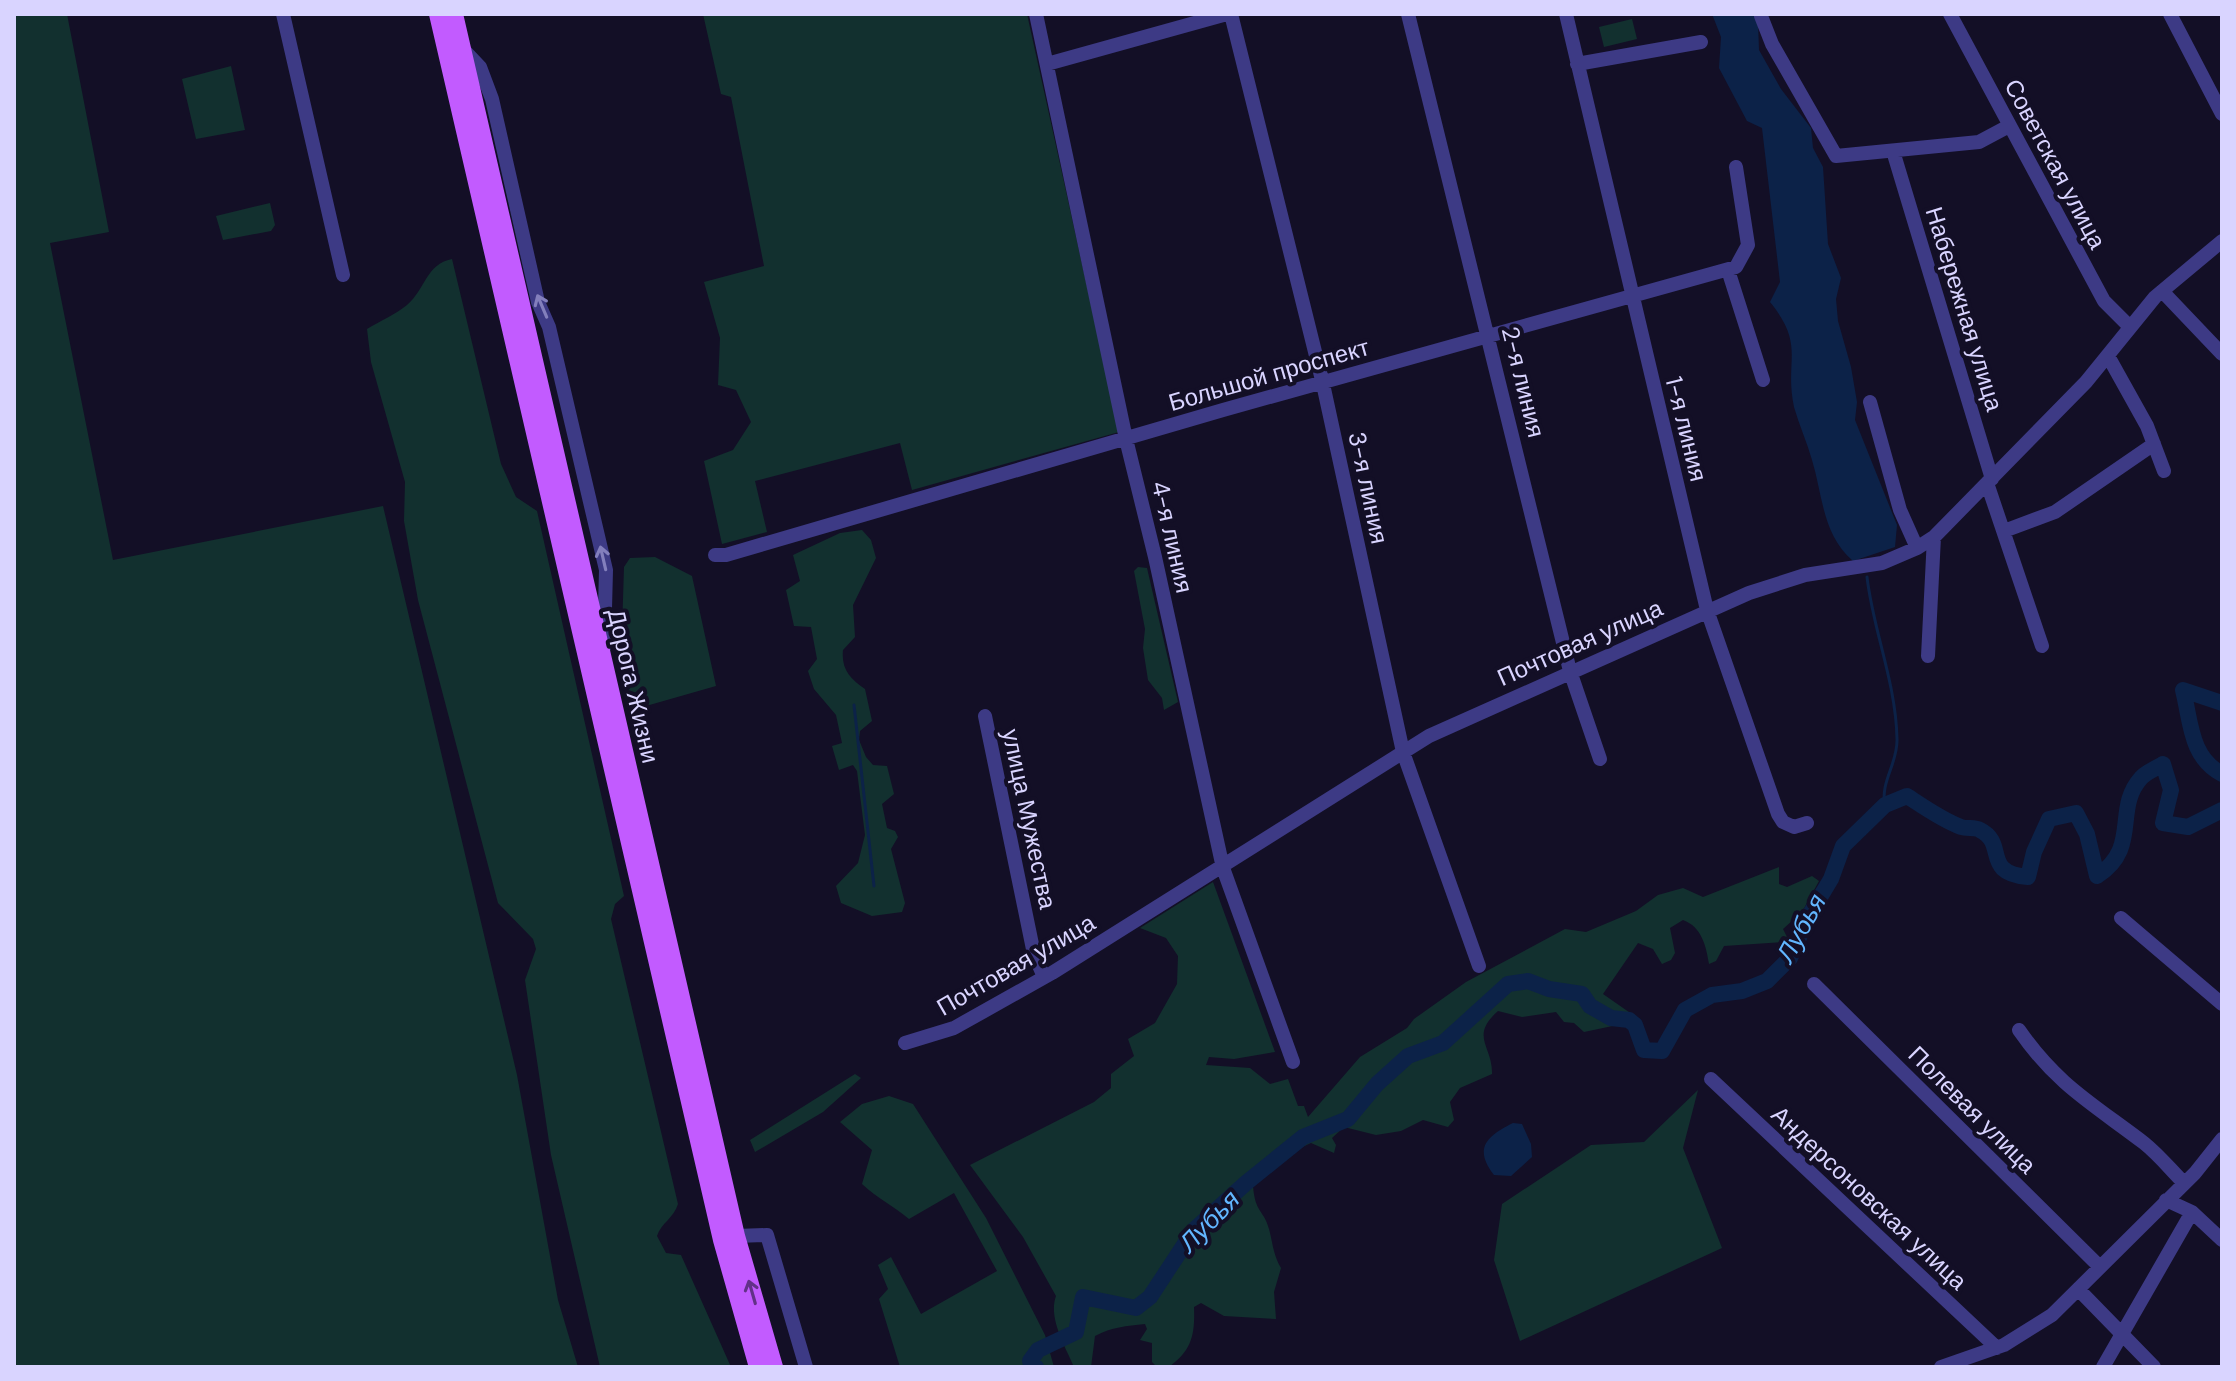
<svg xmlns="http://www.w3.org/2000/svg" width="2236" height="1381" font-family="'DM Sans',sans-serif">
<rect width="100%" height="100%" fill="#130f26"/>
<!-- green -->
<path fill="#12302f" d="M14,14H67L109,232L50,243L113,560L383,506L517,1075L558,1300L578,1367H14Z
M703,14H1027L1119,432L912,490L900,443L755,481L767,532L722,544L704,461L733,450L751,422L736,390L718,385L720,338L704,282L764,266L731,97L721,94Z
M1632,19L1637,39L1604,47L1599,27Z
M231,66L245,130L196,139L182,79Z
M270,203L275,225L271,231L223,240L216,216Z
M452,259L501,464L516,497L537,511L624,896L615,904L611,919L678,1204C674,1218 661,1223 657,1236L666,1253L681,1255L731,1367H600L551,1155L525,980L536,949L533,939L498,903L418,600L404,521L405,482L371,362L367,329C380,321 396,314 407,305C425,290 426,264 452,259Z
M862,530L871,540L876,558L853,605L855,637L843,650C841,669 850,679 865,689L872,721L860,731L859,740L866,757L873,765L887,766L894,794L882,804L887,828L895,831L898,837L891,849L905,903L902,912L872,916L841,903L836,886L858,863L865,835L857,771L853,765L839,770L832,746L842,743L836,715L814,689L808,671L817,659L811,627L794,626L786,590L800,581L793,555L840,533Z
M655,557L692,576L716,686L632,710L621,663L624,567L630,558Z
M1138,567L1147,568L1178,702L1164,710L1162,698L1148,680L1143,648L1145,629L1134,571Z
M1779,867V884L1787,887L1812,876L1819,881L1802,912L1783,929L1787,937L1782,942L1724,946L1716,961L1709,964C1706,946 1702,927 1683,920L1670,928L1675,953L1671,960L1662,964L1653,949L1638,943L1603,994L1636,1017L1641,1033L1635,1034L1630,1026L1622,1024L1584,1032L1574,1023L1564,1022L1556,1012L1522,1017L1498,1011C1469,1037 1493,1046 1492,1074L1460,1088L1450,1102L1454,1120L1448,1127L1423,1120L1401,1131L1376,1135L1344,1127L1332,1138L1336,1145L1334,1153L1311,1143L1296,1150L1253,1186C1255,1213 1264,1210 1269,1229C1273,1244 1273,1254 1281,1268L1274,1292L1276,1319L1224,1316L1201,1303L1194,1307C1195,1335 1192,1350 1169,1367H1157L1152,1362V1343L1140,1340L1147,1329L1145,1324C1126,1326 1112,1327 1095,1336L1091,1367H1074C1065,1346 1048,1318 1056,1296L1023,1237L970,1165L1094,1102L1111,1088V1074L1134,1056L1128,1039L1155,1023L1177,984L1178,956L1166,938L1140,928L1213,882L1275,1052L1234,1059L1209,1057L1206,1065L1250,1068L1270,1084L1288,1079L1298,1106H1304L1308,1117L1360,1057L1407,1028L1414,1019L1466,982L1565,929L1586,932L1636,911L1658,895L1683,888L1703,897Z
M855,1074L861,1078L823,1112L755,1152L750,1140Z
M1698,1090L1683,1148L1722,1248L1520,1341L1494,1260L1502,1204L1591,1145L1644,1142Z
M889,1096L913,1104L986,1218L1045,1335L1054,1367H900L879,1299L888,1289L878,1265L891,1257L921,1314L997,1271L954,1193L909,1219C894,1206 878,1199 862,1184L872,1150L840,1122L862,1104Z"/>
<!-- water -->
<path fill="#0c2248" d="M1712,14H1755L1758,22L1759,50L1781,89L1811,128L1813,148L1823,167L1828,244L1841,278L1836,299L1838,321L1851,367L1857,402L1855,420L1897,525L1895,547L1853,561C1822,534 1823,496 1812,460C1807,442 1799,425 1794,407C1784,360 1806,346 1770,302L1780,282L1762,128L1747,121L1719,68L1721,37Z
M1513,1123L1522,1124L1531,1144L1532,1157L1511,1176L1494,1175C1473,1148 1487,1136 1513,1123Z"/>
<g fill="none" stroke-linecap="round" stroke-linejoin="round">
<!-- stream -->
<path stroke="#0c2248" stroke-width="3" d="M1867,577C1873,630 1896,683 1897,739C1898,763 1880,782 1885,805
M854,705L874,886"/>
<!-- river -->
<path stroke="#0c2248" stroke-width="16" d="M2222,703L2183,690C2191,722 2190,757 2222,774
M1036,1367L1030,1361L1038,1350L1076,1332L1083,1297L1136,1308L1150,1297L1194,1230L1246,1183L1303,1137L1348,1119L1377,1084L1408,1056L1443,1043L1508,984L1528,981L1549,989L1582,994L1590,1006L1611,1018L1629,1020L1635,1025L1644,1050L1662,1051L1685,1010L1712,995L1742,991L1767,981L1790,958L1807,919L1831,879L1843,846L1885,805L1907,796C1924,807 1942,820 1961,827C1967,829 1975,827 1980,830C2008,844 1981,873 2028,877L2034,852L2049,819L2076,813L2087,834L2097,876C2141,848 2113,809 2141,778C2146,772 2157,768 2163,764L2171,790L2163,823L2188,827L2222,810"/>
<!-- minor -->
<path stroke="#3d3a85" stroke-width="14" d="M283,14L343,275
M1036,14L1126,439L1155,557L1223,868L1293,1062
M1231,14L1323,384L1403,752L1479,966
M1408,14L1570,671L1600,759
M1566,14L1707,610L1778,814L1783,822L1794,827L1807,823
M1950,14L2104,301L2130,327
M2170,14L2222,114
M1761,16L1772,44L1836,156L1979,142L2009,126
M462,48L480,67L492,99L538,302L549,327L606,570L604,647
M1047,64L1227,14
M1577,64L1701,42
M1893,151L1992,479
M1728,270L1763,380
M2162,291L2222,354
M2108,356L2147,426L2164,471
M1870,402L1900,510L1917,548
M1987,483L2042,646
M2004,531L2055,512L2154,444
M715,555H726L1223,410L1736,267L1748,245L1736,167
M1928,656L1934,537
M985,716L1034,954L1044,977
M2121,918L2222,1004
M1814,984L2100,1267
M2019,1030C2057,1085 2093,1104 2144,1143C2159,1155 2171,1170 2184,1183
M905,1043L954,1028L1052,973L1429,736L1749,593L1805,575L1882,563L1917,548L1934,537L2086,382L2155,297L2222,241
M1711,1079L1997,1348
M2166,1200L2192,1212L2222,1240
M736,1236L767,1235L806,1367
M2079,1290L2154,1367
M1941,1367L2004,1345L2052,1315L2195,1173L2222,1139
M2103,1367L2192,1212"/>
<!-- major -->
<path stroke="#c25bff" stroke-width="18" d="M438,14L722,1240L758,1367
M454,14L736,1236L774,1367"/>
</g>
<!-- one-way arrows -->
<defs><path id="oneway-shaft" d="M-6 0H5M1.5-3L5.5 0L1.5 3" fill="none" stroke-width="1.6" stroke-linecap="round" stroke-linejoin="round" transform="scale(2)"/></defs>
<g stroke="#837fbc">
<use href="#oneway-shaft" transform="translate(542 306) rotate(-113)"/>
<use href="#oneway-shaft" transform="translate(603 558) rotate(-103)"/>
</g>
<use stroke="#623188" href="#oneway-shaft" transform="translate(752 1292) rotate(-106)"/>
<g text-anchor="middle" stroke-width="8" stroke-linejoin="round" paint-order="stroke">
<!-- street labels -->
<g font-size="24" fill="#d9d4ff" stroke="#130f26">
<text transform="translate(2055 164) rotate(62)" y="8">Советская улица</text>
<text transform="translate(1964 309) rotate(73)" y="8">Набережная улица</text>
<text transform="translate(1269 375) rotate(-16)" y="8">Большой проспект</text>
<text transform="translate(1523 382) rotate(76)" y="8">2-я линия</text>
<text transform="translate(1686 429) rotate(76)" y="8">1-я линия</text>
<text transform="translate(1368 488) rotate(78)" y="8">3-я линия</text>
<text transform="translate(1172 537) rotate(77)" y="8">4-я линия</text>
<text transform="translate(1580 643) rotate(-24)" y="8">Почтовая улица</text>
<text transform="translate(633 686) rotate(77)" y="8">Дорога Жизни</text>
<text transform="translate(1029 819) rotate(78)" y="8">улица Мужества</text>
<text transform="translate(1016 965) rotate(-30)" y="8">Почтовая улица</text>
<text transform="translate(1972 1110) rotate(45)" y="8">Полевая улица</text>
<text transform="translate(1869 1198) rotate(43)" y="8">Андерсоновская улица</text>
</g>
<!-- water labels -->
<g font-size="26" font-style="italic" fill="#62b6ff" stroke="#130f26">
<text transform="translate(1801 928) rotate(-61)" y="9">Лубья</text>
<text transform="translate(1209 1221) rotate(-46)" y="9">Лубья</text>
</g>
</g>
<!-- border -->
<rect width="2236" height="1381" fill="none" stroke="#d9d4ff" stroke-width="32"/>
</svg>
